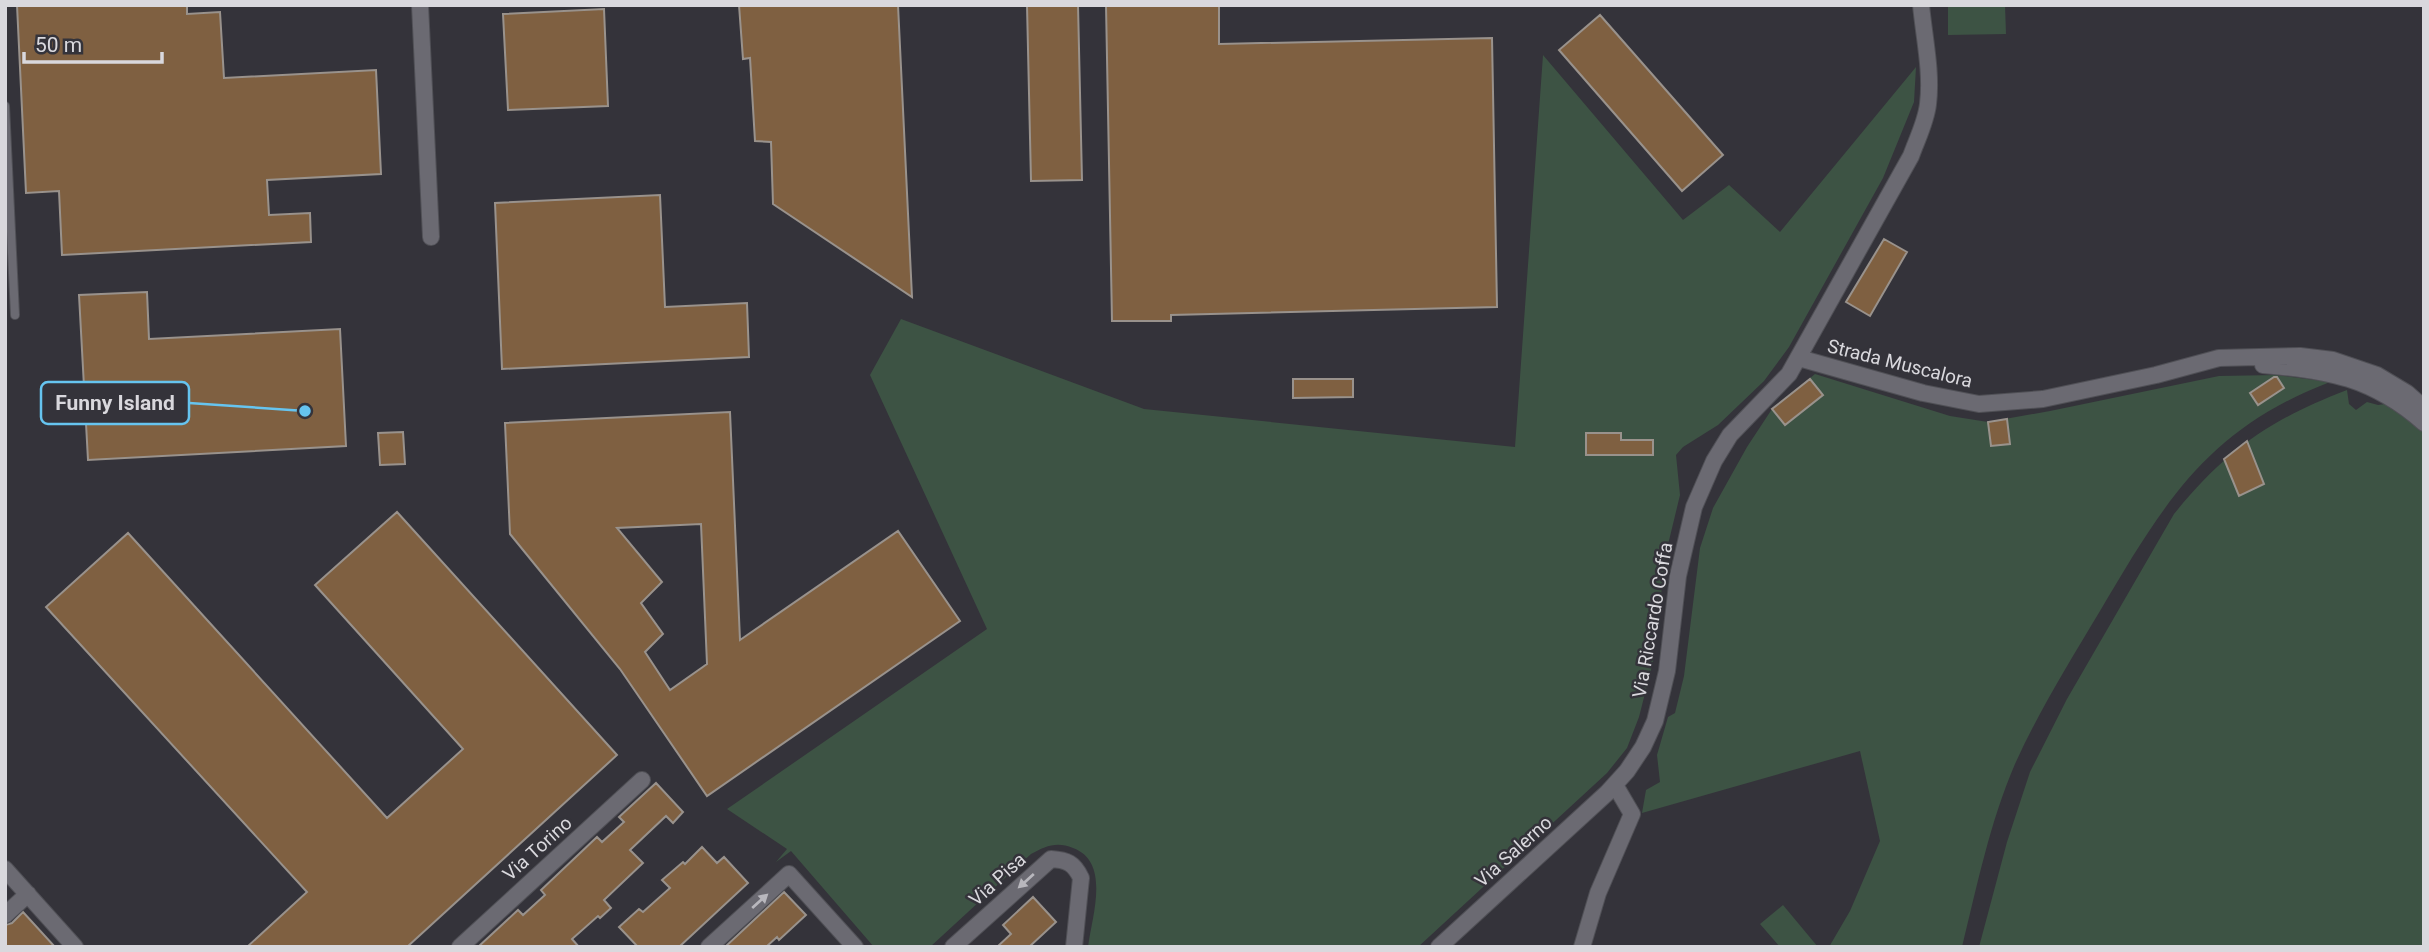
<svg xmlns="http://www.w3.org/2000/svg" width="2429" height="952" font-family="Roboto,sans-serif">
<rect width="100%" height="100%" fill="#34333a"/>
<!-- green -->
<path fill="#3d5344" d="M1948,5H2005L2006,34L1948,35Z
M1543,55L1683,220L1729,185L1780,232L1916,67L1914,102L1883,178L1789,347L1764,381L1718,425L1683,447L1676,455L1680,495L1666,553L1653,662L1639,717L1627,748L1607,773L1418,947H1088C1092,916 1111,862 1073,848C1057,841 1045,846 1031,854L930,947H874L791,851L776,862L787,849L727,809L987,629L870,375L901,319L1144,409L1515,447Z
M1815,374L1950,416L1988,422L2050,411L2219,376L2276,375L2330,382C2207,429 2164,503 2100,611C2070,661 2039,711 2015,764C1990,822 1977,886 1962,947H1829L1850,911L1880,841L1860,751L1642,813L1646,790L1660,782L1657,755L1668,717L1675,713L1684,676L1700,548L1713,508L1747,447L1772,409Z
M2347,390L2349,404L2356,410L2367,402L2378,405L2385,404L2424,431V947H1979L2007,842L2030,772L2067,699L2174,514C2226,450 2271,419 2347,390Z
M1783,905L1818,947H1780L1760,924Z"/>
<!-- building -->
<path fill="#7f6041" stroke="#99928c" stroke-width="2" fill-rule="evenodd" d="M17,5H187V14L220,12L224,78L376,70L381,174L267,180L269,215L310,213L311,242L62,255L59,191L26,193Z
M739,5H898L912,297L773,204L771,142L755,141L750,58L743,59Z
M1027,5H1078L1082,180L1031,181Z
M1106,5H1219V44L1492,38L1497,307L1171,315V321H1112Z
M604,9L608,106L508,110L503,14Z
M1600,15L1723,155L1682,191L1559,50Z
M660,195L665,307L747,303L749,357L502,369L495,203Z
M1884,239L1907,252L1870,316L1846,302Z
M147,292L149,339L340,329L346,446L88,460L79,295Z
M2274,377H2277L2284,388L2258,405L2250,393Z
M1293,379H1353V397L1293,398Z
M1810,379L1823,395L1785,425L1772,409Z
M730,412L740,640L898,531L960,621L707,796L620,669L510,534L505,423ZM701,524L707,664L670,690L645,652L663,634L641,603L662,582L617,528Z
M2007,419L2010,444L1991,446L1988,422Z
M403,432L405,464L380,465L378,433Z
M1586,433H1621V440H1653V455H1586Z
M2247,441L2264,484L2239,496L2224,459Z
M397,512L617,755L407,947H247L307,892L46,607L128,533L387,818L463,749L315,585Z
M656,783L683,812L673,823L666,816L630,850L643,863L604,900L611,908L600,918L598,916L572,939L579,947H478L518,910L523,915L545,895L541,890L597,837L602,842L624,822L619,817Z
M702,847L717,863L724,857L748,883L679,947H638L619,927L639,909L643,912L670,888L662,880L683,862L685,864Z
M784,892L806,915L779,940L777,937L766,947H725Z
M1033,897L1056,922L1029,947H997L1011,934L1003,925Z
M23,912L55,947H5V925L12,923Z"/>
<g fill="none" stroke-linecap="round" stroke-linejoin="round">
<!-- lane casing -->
<g stroke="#505056" stroke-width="10">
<path id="lane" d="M5,106L15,315"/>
</g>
<!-- street casing -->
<g stroke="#505056" stroke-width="18">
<path id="street" d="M420,5L431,237
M1799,358L1923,393L1979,404L2043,399L2156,375L2219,358L2300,356L2333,360L2377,375L2407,393L2424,408
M2263,365C2328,370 2373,378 2424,423
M5,869L75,947
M5,915L28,894
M460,947L642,780
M709,947L789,874L855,947
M953,947L1051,859C1067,860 1074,863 1081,878L1074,947
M1439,947L1607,793L1627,771L1643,747L1655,721L1667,671L1678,576L1694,507L1714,461L1730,435L1789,374L1911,156C1917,139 1926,122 1928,104C1932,72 1924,37 1921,5
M1582,947L1598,893L1632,814L1615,785"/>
</g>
<!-- lane -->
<use href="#lane" stroke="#6b6a72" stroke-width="8"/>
<!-- street -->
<use href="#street" stroke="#6b6a72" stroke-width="16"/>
</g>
<!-- one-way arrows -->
<defs><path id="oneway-solid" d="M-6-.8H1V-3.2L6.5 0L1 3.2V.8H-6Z" transform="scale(1.75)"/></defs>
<g fill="#b8b7bd">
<use href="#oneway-solid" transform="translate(1026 881) rotate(138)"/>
<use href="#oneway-solid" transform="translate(760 901) rotate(-42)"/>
</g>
<g text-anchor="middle" stroke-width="5" stroke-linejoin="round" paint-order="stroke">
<!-- street labels -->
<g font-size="19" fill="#d9d8dd" stroke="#34333a">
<text transform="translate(1900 363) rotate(14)" y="7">Strada Muscalora</text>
<text transform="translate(1652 620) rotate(-80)" y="7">Via Riccardo Coffa</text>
<text transform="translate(537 848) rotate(-42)" y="7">Via Torino</text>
<text transform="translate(1513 851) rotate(-42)" y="7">Via Salerno</text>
<text transform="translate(997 879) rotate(-42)" y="7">Via Pisa</text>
</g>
</g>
<!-- callouts -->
<path fill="none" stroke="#66c4ef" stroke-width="2.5" d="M305 411L189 403"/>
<circle fill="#66c4ef" stroke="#34333a" stroke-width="2.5" cx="305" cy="411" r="7"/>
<rect fill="#34333a" stroke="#66c4ef" stroke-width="2.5" x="41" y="382" width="148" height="42" rx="7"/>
<g font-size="21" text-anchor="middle" font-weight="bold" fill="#d9d8dd">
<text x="115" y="410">Funny Island</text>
</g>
<!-- border -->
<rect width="2429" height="952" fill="none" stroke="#d9d8dd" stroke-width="14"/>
<!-- scale -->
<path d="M24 52v10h138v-10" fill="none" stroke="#d9d8dd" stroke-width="3.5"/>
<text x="35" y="52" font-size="21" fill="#d9d8dd" stroke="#34333a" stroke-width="5" paint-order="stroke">50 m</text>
</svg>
